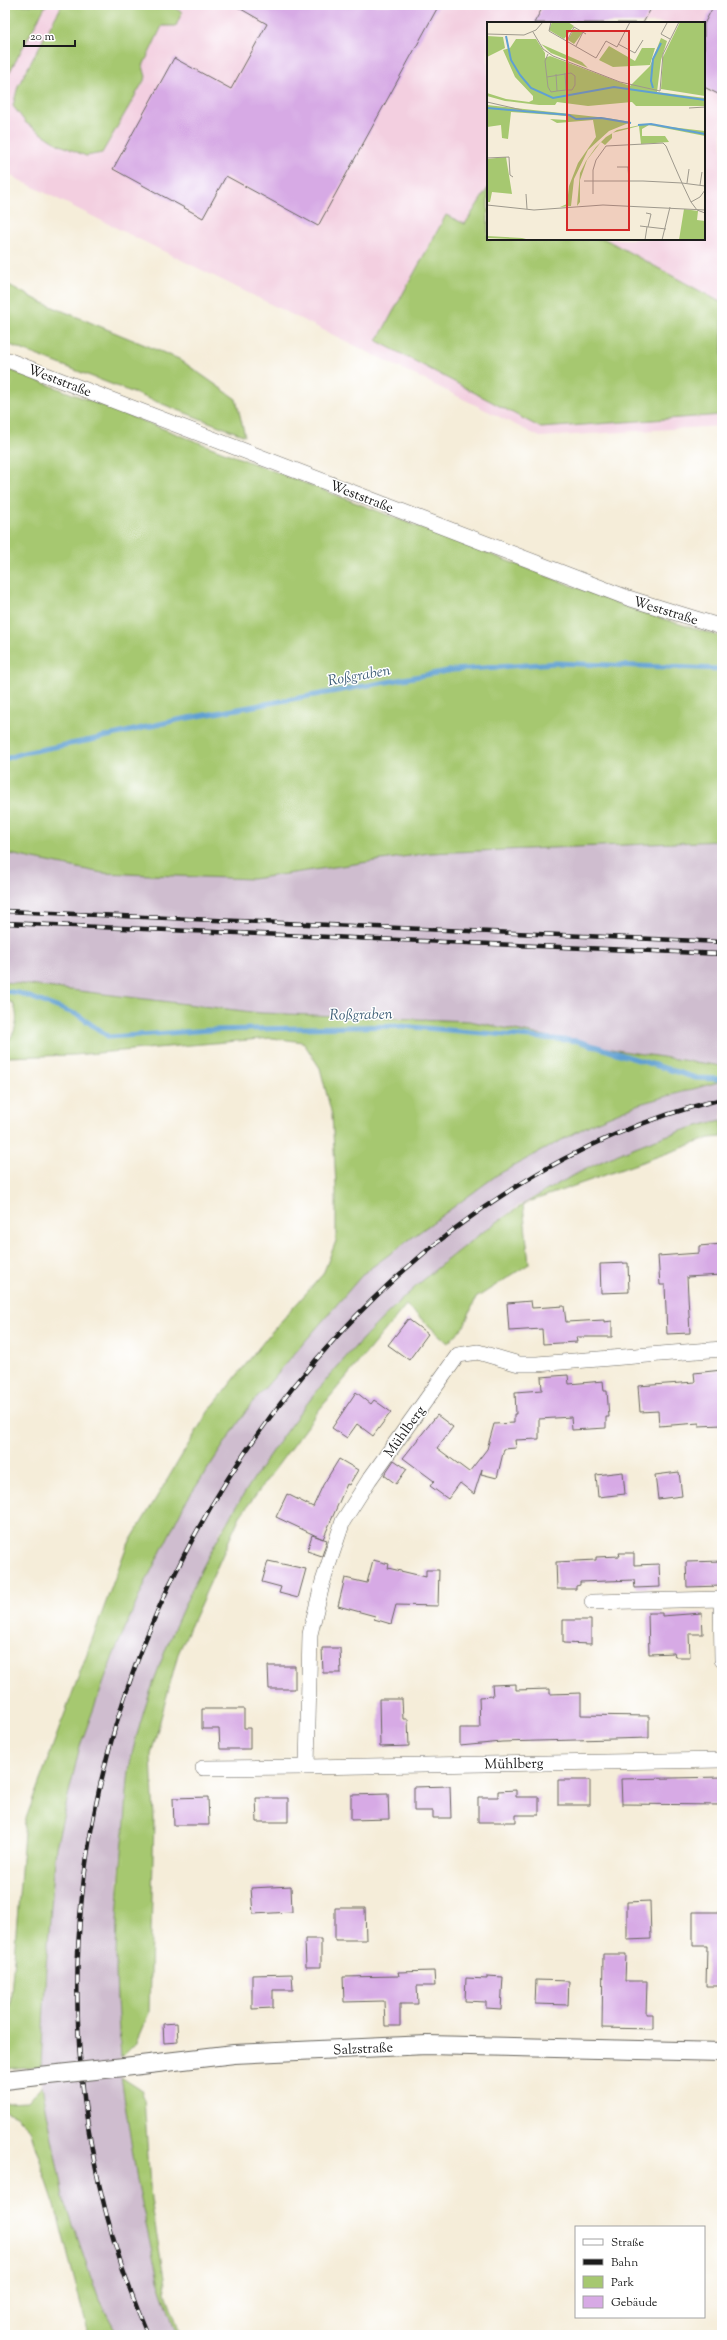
<svg xmlns="http://www.w3.org/2000/svg" width="727" height="2340" font-family="'Sorts Mill Goudy',serif">
<rect width="100%" height="100%" fill="#fff"/>
<filter id="ink" filterUnits="userSpaceOnUse"><feTurbulence type="fractalNoise" baseFrequency=".025" numOctaves="2"/><feDisplacementMap in="SourceGraphic" scale="8" xChannelSelector="R" yChannelSelector="G"/><feConvolveMatrix kernelMatrix="1 2 1 2 8 2 1 2 1" color-interpolation-filters="sRGB"/></filter>
<filter id="wash" filterUnits="userSpaceOnUse"><feTurbulence type="fractalNoise" baseFrequency=".012" numOctaves="4" result="noise"/><feDisplacementMap in="SourceGraphic" scale="16" xChannelSelector="R" yChannelSelector="G"/><feGaussianBlur stdDeviation="0.9" result="paint"/><feColorMatrix in="noise" values="0 0 0 0 0 0 0 0 0 0 0 0 0 0 0 0 0 1.4 0 .05"/><feComposite in="paint" operator="in"/></filter>
<g filter="url(#wash)">
<rect width="100%" height="100%" fill="#f5edd9"/>
<!-- built -->
<path fill="#f3cfe0" fill-rule="evenodd" d="M5,5H722V426L540,437L5,173ZM488,23H704V239H488Z"/>
<!-- industrial -->
<path fill="#cfbdcf" d="M722,841V1066L622,1051L469,1021L260,1013L5,982V853L102,873L252,879L429,853Z
M722,1081V1120L645,1143L593,1165L518,1206L457,1251L403,1299L338,1367L286,1431L220,1532L131,1758L118,1884L116,1967L121,2077L137,2181L158,2280L177,2335H118L99,2300L63,2196L42,2086L41,2066L46,1967L56,1847L80,1746L113,1656L145,1583L185,1503L251,1404L364,1273L497,1175L593,1123L639,1104Z"/>
<!-- green -->
<path fill="#a6c870" stroke="#617246" d="M5,5H46L9,73L5,76Z
M62,5H168L182,12L176,26H162L143,66L146,77L102,153L86,156L58,144L26,123L13,106L18,86Z
M488,188V239H605L722,303V415L541,428L377,341L446,215L465,224Z
M5,283L41,302L179,359L236,399L245,436L5,343Z
M5,368L638,611L722,637V841L429,853L252,879L102,873L5,853Z
M5,982L260,1013L469,1021L622,1051L722,1066V1081L639,1104L593,1123L497,1175L364,1273L251,1404L185,1503L145,1583L113,1656L80,1746L56,1847L46,1967L41,2066L5,2069V2023L10,2006L25,1821L126,1548L208,1412L269,1335L323,1274L336,1241V1185L332,1115L320,1068L303,1042L272,1038L74,1055L5,1057V1045C16,1033 20,1019 13,1003L5,1000Z
M722,1120V1137L710,1138L523,1204L529,1264L476,1298L464,1326L448,1343L406,1305L319,1410L240,1516L178,1654L151,1755L154,1819L149,2013L136,2043L121,2058C119,2028 116,1997 116,1967C116,1918 120,1869 125,1821C127,1799 127,1776 132,1754C201,1478 435,1185 722,1120Z
M121,2077L141,2090L144,2098L151,2200L167,2296L181,2335H177L158,2280L137,2181Z
M42,2086L63,2196L99,2300L118,2335H89L55,2206L30,2130L16,2116L5,2111V2103L28,2102Z"/>
<g fill="none" stroke-linecap="round" stroke-linejoin="round">
<!-- stream -->
<path stroke="#60a0d2" stroke-width="5" d="M5,759L23,753L91,740L177,720L453,670L556,663L722,669
M5,991L19,993L78,1015L109,1037L211,1030L400,1026L578,1041L696,1078L722,1079"/>
</g>
<g id="blocks">
<!-- building -->
<path fill="#d7aae5" d="M234,5H439L318,226L226,176L203,218L113,169L174,58L231,89L267,24Z
M544,5H653L643,23H534Z
M714,5H722V96L704,87V24Z
M722,1244V1275L687,1277L690,1333L667,1334L665,1285H660L658,1256L699,1253V1246Z
M628,1263L629,1292L601,1293L600,1264Z
M531,1301L532,1308L564,1306L566,1322L604,1320V1322L612,1321V1337H576L577,1342L543,1344L542,1329L509,1331L507,1303Z
M408,1319L428,1334L409,1360L388,1345Z
M722,1370V1425L699,1426V1423L659,1426L658,1411L640,1412L638,1386L695,1382L694,1373Z
M568,1375L569,1384L603,1381L604,1391H607L609,1417H606V1428L572,1430L571,1417L539,1419V1439L515,1440L516,1448L504,1449L497,1478L481,1474L482,1469L474,1494L460,1483L448,1499L430,1486L434,1481L403,1458L437,1415L453,1427L437,1448L469,1472L487,1449L494,1424L514,1423V1414H516L515,1392L542,1390L541,1377Z
M356,1392L371,1404L374,1400L391,1412L373,1436L357,1424L347,1438L332,1428Z
M339,1459L358,1470L349,1485L347,1484L323,1539L276,1517L287,1494L313,1507L323,1485Z
M394,1460L407,1469L396,1484L384,1475Z
M623,1472L625,1494L598,1497L596,1475Z
M679,1472L682,1496L658,1499L655,1475Z
M312,1535L327,1540L322,1556L307,1551Z
M619,1553H634V1565L659,1564L660,1587L635,1588L634,1580L580,1582V1585L576,1586V1589H557L556,1562L596,1560V1557L620,1556Z
M373,1560L389,1564L388,1568L426,1577V1570H439L438,1606L396,1605L391,1624L374,1619L375,1616L338,1606L345,1578L367,1583Z
M268,1561L306,1569L298,1598L279,1593L281,1587L262,1582Z
M722,1561V1586L687,1587L686,1562Z
M648,1613H662V1616L702,1613L703,1634H689L690,1657H675L674,1653L649,1654Z
M563,1620H591V1644L563,1643Z
M322,1648H340L341,1673H323Z
M268,1666H295V1689H269Z
M516,1684V1690L550,1689V1694L581,1693V1715L649,1716V1738L502,1742L460,1746V1728H480L479,1697L493,1696L492,1685Z
M379,1699H402L403,1719H408L409,1746L380,1747Z
M202,1709H244V1728H250V1749H220L219,1729H202Z
M722,1777V1805L622,1804L621,1779Z
M558,1780H590V1805H558Z
M450,1786L451,1818H433V1811H414V1787Z
M516,1790V1797H539V1815H516V1822H478V1797H498V1791Z
M388,1794L389,1819L351,1820V1795Z
M208,1797L209,1825H174L173,1798Z
M256,1798H288V1822H257Z
M291,1886L292,1912L253,1914L251,1888Z
M650,1901L651,1939L627,1940V1902Z
M335,1908H365L366,1940H335Z
M693,1912H722V1986H706L707,1946H693Z
M305,1939H321V1967H306Z
M603,1954H626L625,1981H647L646,2014H653V2029L602,2028Z
M434,1971L435,1986H417L418,2004H400V2026H385L384,2001L344,2002L343,1977L399,1976L398,1972Z
M292,1974L293,1990H273V2008L252,2009V1975Z
M487,1976L503,1977L501,2009L486,2008V2002L465,2001L466,1978L487,1979Z
M536,1980L569,1981L568,2005L535,2004Z
M177,2023L178,2042L164,2043L163,2024Z"/>
</g>
</g>
<g filter="url(#ink)">
<use href="#blocks" fill-opacity="0" stroke="#68655e" stroke-width="1"/>
<g fill="none" stroke-linecap="round" stroke-linejoin="round">
<!-- minor casing -->
<g stroke="#68655e" stroke-width="16">
<path id="minor" d="M5,359L628,598L722,627
M722,1349L537,1364H519L478,1352L458,1355L369,1480L343,1521L323,1581L310,1634L307,1767L722,1760
M592,1602L721,1599L722,1660
M203,1768L307,1767"/>
</g>
<!-- tertiary casing -->
<g stroke="#68655e" stroke-width="20">
<path id="tertiary" d="M124,2067L234,2054L427,2045L722,2052
M5,2080L39,2076"/>
</g>
<!-- minor -->
<use href="#minor" stroke="#fff" stroke-width="15"/>
<!-- tertiary -->
<use href="#tertiary" stroke="#fff" stroke-width="18"/>
<!-- rail casing -->
<g stroke="#1c1c1c" stroke-width="4.5">
<path id="rail" d="M5,911L722,942
M5,923L722,954
M148,2335C2,1993 90,1603 340,1333C443,1222 573,1135 722,1099"/>
</g>
<!-- rail -->
<use href="#rail" stroke="#fff" stroke-width="3" stroke-dasharray="9" stroke-linecap="butt"/>
<!-- tertiary-bridge casing -->
<g stroke="#68655e" stroke-width="20" stroke-linecap="butt">
<path id="tertiary-bridge" d="M39,2076L124,2067"/>
</g>
<!-- tertiary-bridge -->
<use href="#tertiary-bridge" stroke="#fff" stroke-width="18"/>
</g>
</g>
<g text-anchor="middle" stroke-width="3" stroke-linejoin="round" paint-order="stroke">
<!-- street labels -->
<g font-size="14" fill="#1c1c1c" stroke="#fff">
<text transform="translate(60 380) rotate(21)" y="5">Weststraße</text>
<text transform="translate(362 496) rotate(21)" y="5">Weststraße</text>
<text transform="translate(666 610) rotate(17)" y="5">Weststraße</text>
<text transform="translate(404 1431) rotate(-54)" y="5">Mühlberg</text>
<text transform="translate(514 1763) rotate(-1)" y="5">Mühlberg</text>
<text transform="translate(363 2048) rotate(-3)" y="5">Salzstraße</text>
</g>
<!-- water labels -->
<g font-size="15" font-style="italic" fill="#3e5e77" stroke="#fff">
<text transform="translate(359 675) rotate(-10)" y="5">Roßgraben</text>
<text transform="translate(361 1014) rotate(-1)" y="5">Roßgraben</text>
</g>
</g>
<!-- overview -->
<g transform="translate(487 22)">
<rect width="218" height="218" fill="#f5edd9"/>
<path d="M65,0H81L87,4L77,17L62,8ZM193,0H218V74L174,67L176,35ZM87,7L96,10L87,22L81,18ZM0,14L16,15L18,26L0,35ZM174,16L180,19L174,38L170,70L218,76V84H149L145,80L101,84L70,80L68,83H52L18,79L0,74V71L19,77L42,80L46,78V74L28,55L16,28L23,26L29,17H49L58,31V36L63,34L143,64L163,44ZM54,22L95,40L101,46L64,31ZM122,24L148,39L155,26H168L163,43L126,45L112,38ZM0,83L120,96L144,100L122,109L101,128L87,157L84,184L73,185L80,182L82,164L91,141L109,115L106,98L70,101L63,97L79,98L81,94L24,90L21,117L15,116L14,103L0,105ZM158,102L218,109V114L162,103L155,107V114H178L182,120L154,122L152,104L125,111V116L118,123L114,120L100,138L93,158V180L90,184L93,151L99,139L109,125L119,115L124,112L130,108ZM19,135L25,172L5,170L3,180H0V137ZM197,187L211,189L210,198L218,199V218H192ZM0,214L35,216L43,218L0,216Z" fill="#a6c870"/>
<path fill="none" stroke="#60a0d2" stroke-width="2" d="M19,14L24,38L33,53L44,66L66,76L127,65L218,78M166,66L164,59L166,37L174,21M0,86L82,93L89,97L114,96L144,101M151,103L164,102L218,112"/>
<path fill="none" stroke="#9e998d" stroke-width="1" d="M64,0L62,9L109,36L119,19L130,25L143,0M180,1L174,12L183,17M46,10L56,27L66,34L133,60L173,69L176,32L192,0M0,12L37,13L49,8L56,0M80,19L87,5L99,12M131,22L148,31L156,18M89,24L96,10M61,32L58,39L61,65L64,70L70,69L69,52M60,55L84,51L88,54V63L85,68H79M70,69L79,68L78,51M0,80L35,88M202,86L218,85M0,136L22,135L23,153L26,155M130,145H141L142,159M97,159H106V172M200,161L202,147M213,163L215,150M218,164L195,161L156,159H106V148L109,138L119,124L176,121L179,124L188,145L195,161L204,180L210,188L218,191M39,172L40,187M204,180L213,175L218,168M0,183L47,188L116,183L218,188M159,191L164,192L161,205M153,204L179,207M158,218L160,205M175,218L183,185"/>
<path fill="#d62828" fill-opacity="0.15" stroke="#d62828" stroke-width="2" d="M80,9H142V208H80Z"/>
<rect width="218" height="218" fill="none" stroke="#1c1c1c" stroke-width="2"/>
</g>
<!-- margin -->
<rect width="727" height="2340" fill="none" stroke="#fff" stroke-width="20"/>
<!-- legend -->
<rect x="575" y="2226" width="130" height="92" fill="#ffffff" stroke="#a4a4a4"/>
<rect x="583" y="2239" width="20" height="6" fill="#ffffff" stroke="#a4a4a4"/>
<text x="611" y="2246" font-size="12" fill="#1c1c1c">Straße</text>
<rect x="583" y="2259" width="20" height="6" fill="#1c1c1c" stroke="#a4a4a4"/>
<text x="611" y="2266" font-size="12" fill="#1c1c1c">Bahn</text>
<rect x="583" y="2276" width="20" height="12" fill="#a6c870" stroke="#a4a4a4"/>
<text x="611" y="2286" font-size="12" fill="#1c1c1c">Park</text>
<rect x="583" y="2296" width="20" height="12" fill="#d7aae5" stroke="#a4a4a4"/>
<text x="611" y="2306" font-size="12" fill="#1c1c1c">Gebäude</text>
<!-- scale -->
<path d="M24 40v6h51v-6" fill="none" stroke="#1c1c1c" stroke-width="2"/>
<text x="30" y="40" font-size="12" fill="#1c1c1c" stroke="#ffffff" stroke-width="3" paint-order="stroke">20 m</text>
</svg>
